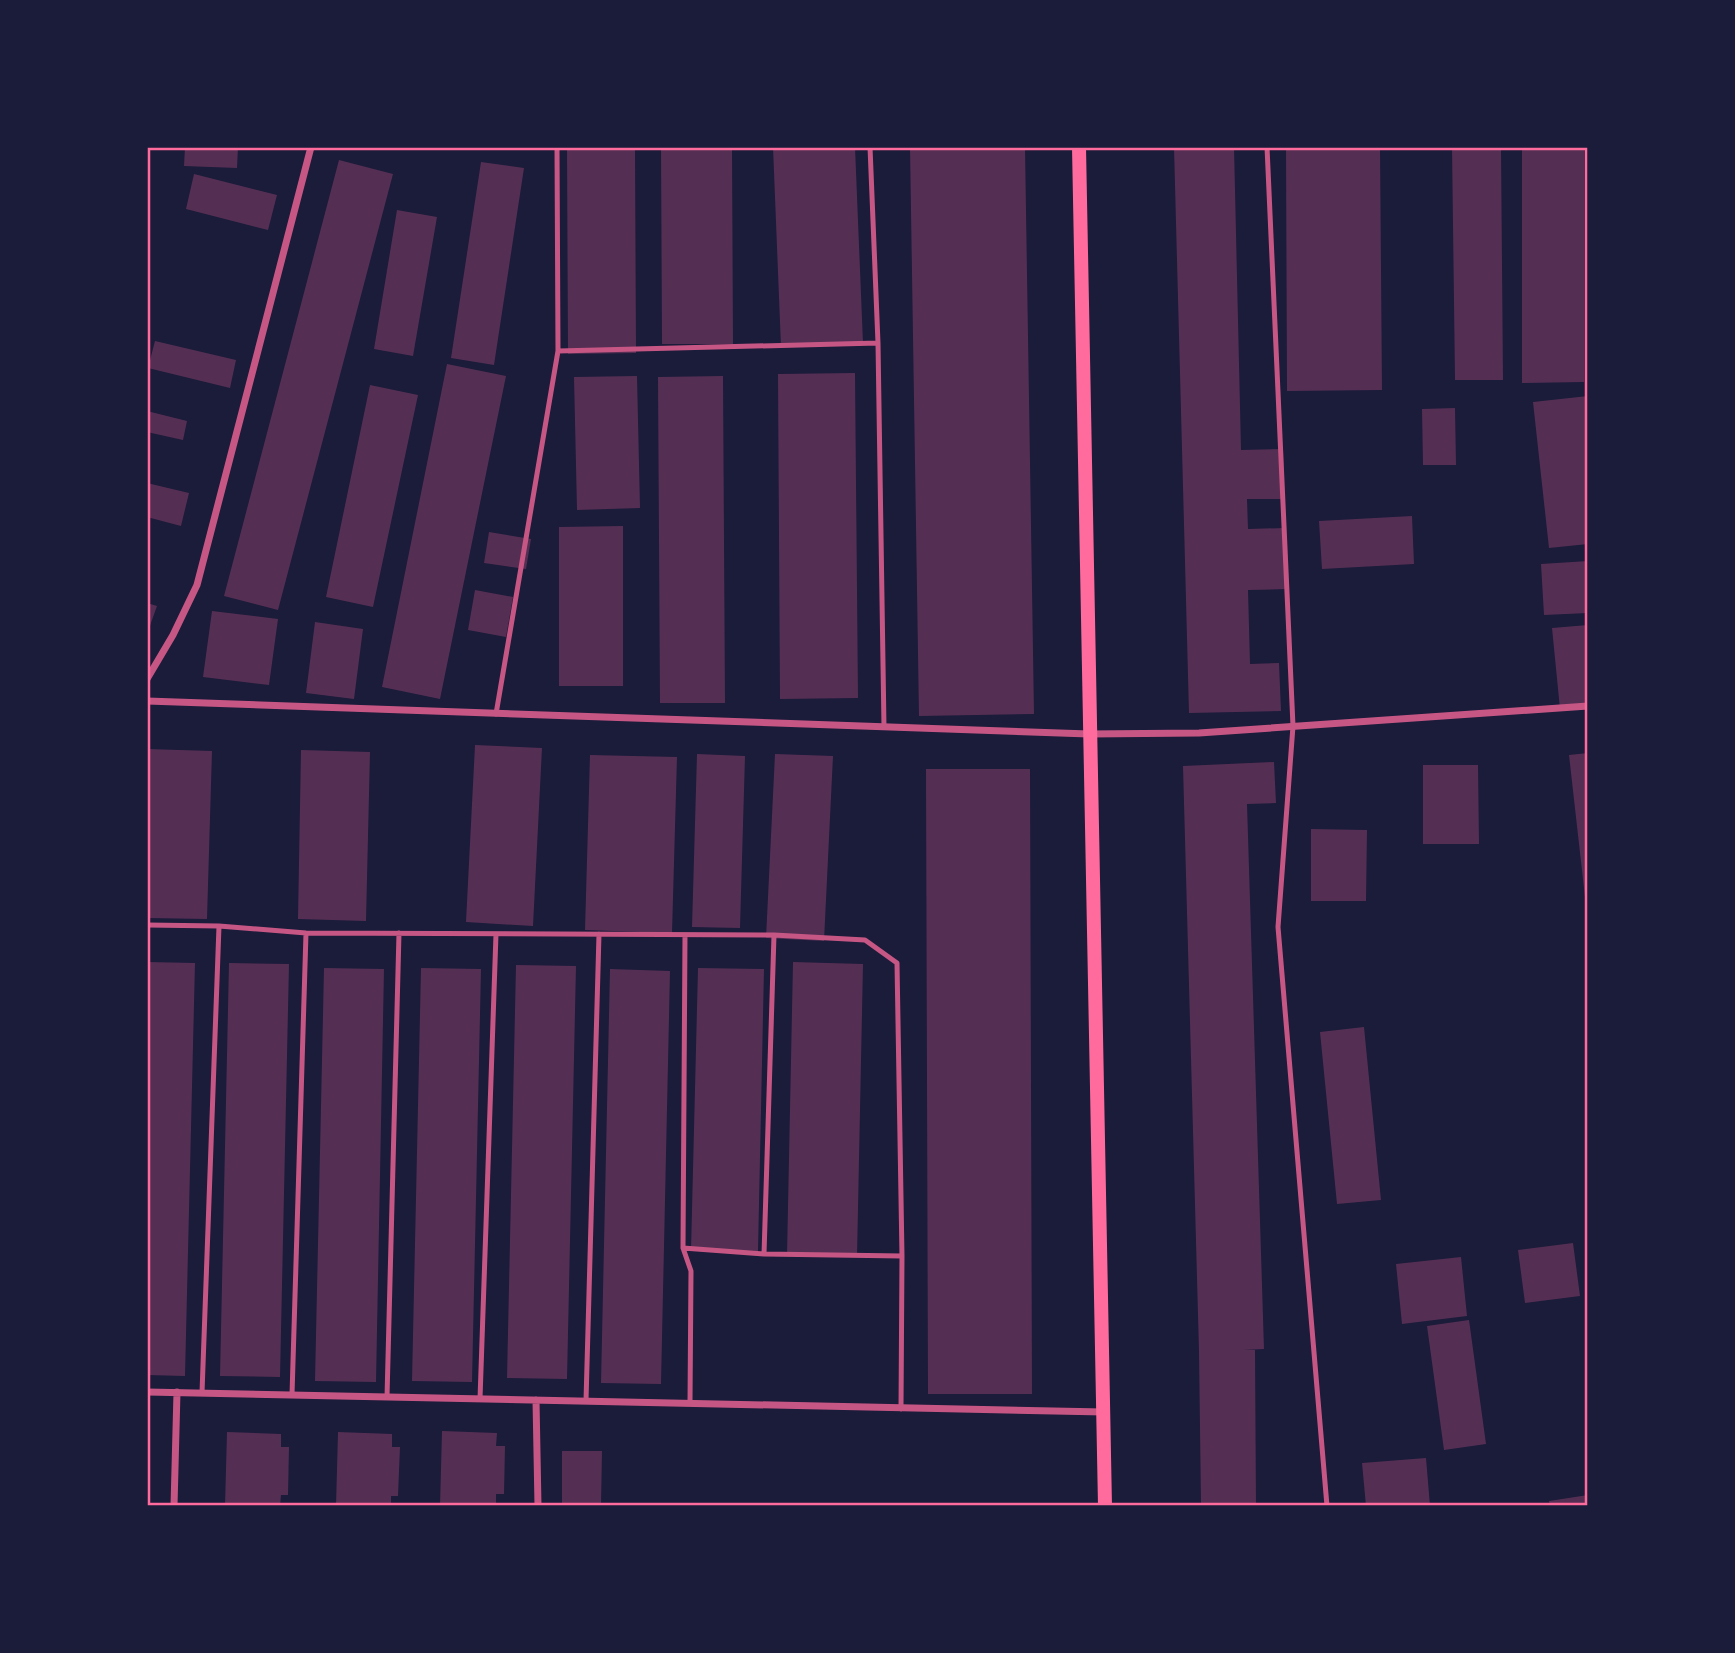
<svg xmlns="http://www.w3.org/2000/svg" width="1735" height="1653" font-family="Karla,sans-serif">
<rect width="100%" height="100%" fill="#1b1b3a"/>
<!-- building -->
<path fill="#542f53" d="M185,147H238L237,168L184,166Z
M567,147H635L636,353L568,354Z
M661,147H732L733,344H662Z
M773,147H855L863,343L781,347Z
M910,147H1025L1034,714L919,716Z
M1174,147H1234L1241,450L1283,449L1284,499H1247L1248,529L1285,528L1287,589L1248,590L1250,664L1279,663L1281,711L1189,713Z
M1286,147H1380L1382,390L1287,391Z
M1452,147H1501L1503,380H1455Z
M1522,147H1584V382L1522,383Z
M339,160L393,174L278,610L224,596Z
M481,162L524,168L494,365L451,358Z
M194,174L277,195L268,230L186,209Z
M397,210L437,217L413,356L374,349Z
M155,341L236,360L230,388L148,368Z
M447,364L506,376L440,699L382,687Z
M855,373L858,698L780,699L778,374Z
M637,376L640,508L577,510L574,377Z
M723,376L725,703H660L658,377Z
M370,385L418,395L373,607L326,597Z
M1588,396V544L1549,548L1533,402Z
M1455,408L1456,465H1423L1422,409Z
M147,411L187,421L183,440L147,432Z
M147,483L189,493L181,526L147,517Z
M1412,516L1414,564L1322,569L1319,521Z
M623,526V686H559V527Z
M489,532L531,539L526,569L484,563Z
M1588,561V613L1544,615L1541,564Z
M475,590L513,597L506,637L468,630Z
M147,603L157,606L147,634Z
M212,611L278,619L269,685L203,677Z
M315,622L363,629L354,699L306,693Z
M1588,625V706L1560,709L1552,628Z
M475,745L542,748L533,926L466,922Z
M147,749L212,751L207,919L147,918Z
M301,750L370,752L366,921L298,919Z
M1588,753V906H1586L1569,755Z
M697,754L745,756L740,928L692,927Z
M775,754L833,756L824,941L766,938Z
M590,755L677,757L672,933L585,930Z
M1274,762L1276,803L1247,804L1264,1349L1243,1350H1255L1256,1506H1201L1199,1351L1183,766Z
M1423,765H1478L1479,844H1423Z
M926,769H1030L1032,1394H928Z
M1311,829L1367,830L1366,901H1311Z
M147,962L195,963L185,1376L147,1375Z
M793,962L863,964L857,1257L787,1256Z
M229,963L289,964L280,1377L220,1376Z
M516,965L576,966L567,1379L507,1378Z
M324,968L384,969L376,1382L315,1381Z
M421,968L481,969L472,1382L412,1381Z
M698,968L764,969L758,1251L691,1250Z
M610,969L670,971L661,1384L601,1383Z
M1364,1027L1381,1200L1337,1204L1320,1032Z
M1573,1243L1580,1296L1525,1303L1518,1250Z
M1461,1257L1467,1316L1402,1324L1396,1264Z
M1469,1320L1486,1444L1444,1450L1427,1326Z
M442,1431L497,1433L496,1446H505L504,1494H496V1506H440Z
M227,1432L281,1434V1447H289L288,1495H281L280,1506H225Z
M338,1432L392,1434V1447H400L398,1496H391V1506H336Z
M562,1451H602L601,1506H562Z
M1426,1458L1430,1506H1366L1362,1463Z
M1588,1495V1506H1550L1549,1501Z"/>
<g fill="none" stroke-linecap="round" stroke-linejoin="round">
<!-- service -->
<path stroke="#c65784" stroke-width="5" d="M557,147L558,351
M870,147L878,343L884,727
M1267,147L1293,726L1278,927L1327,1506
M496,714L558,351L878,343
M147,925L219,926L306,933L774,935L865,940L897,963L902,1256L901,1409
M683,1248L685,935
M764,1254L774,935
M202,1393L219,926
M292,1395L306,933
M387,1397L399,933
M480,1399L496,934
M586,1401L599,934
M690,1402L691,1271L683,1248L764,1254L902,1256"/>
<!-- minor -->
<path stroke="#c65784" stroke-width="7" d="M147,679L173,635L197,585L311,147
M147,701L1089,734L1199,733L1588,706
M147,1392L1104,1412
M536,1400L538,1506
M174,1506L177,1392"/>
<!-- secondary -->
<path stroke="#ff6b9d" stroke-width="14" d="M1079,147L1105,1506"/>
</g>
<!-- border -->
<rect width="1735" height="1653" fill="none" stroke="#1b1b3a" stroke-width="298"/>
<rect x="149" y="149" width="1437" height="1355" fill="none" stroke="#ff6b9d" stroke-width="2.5"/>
</svg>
